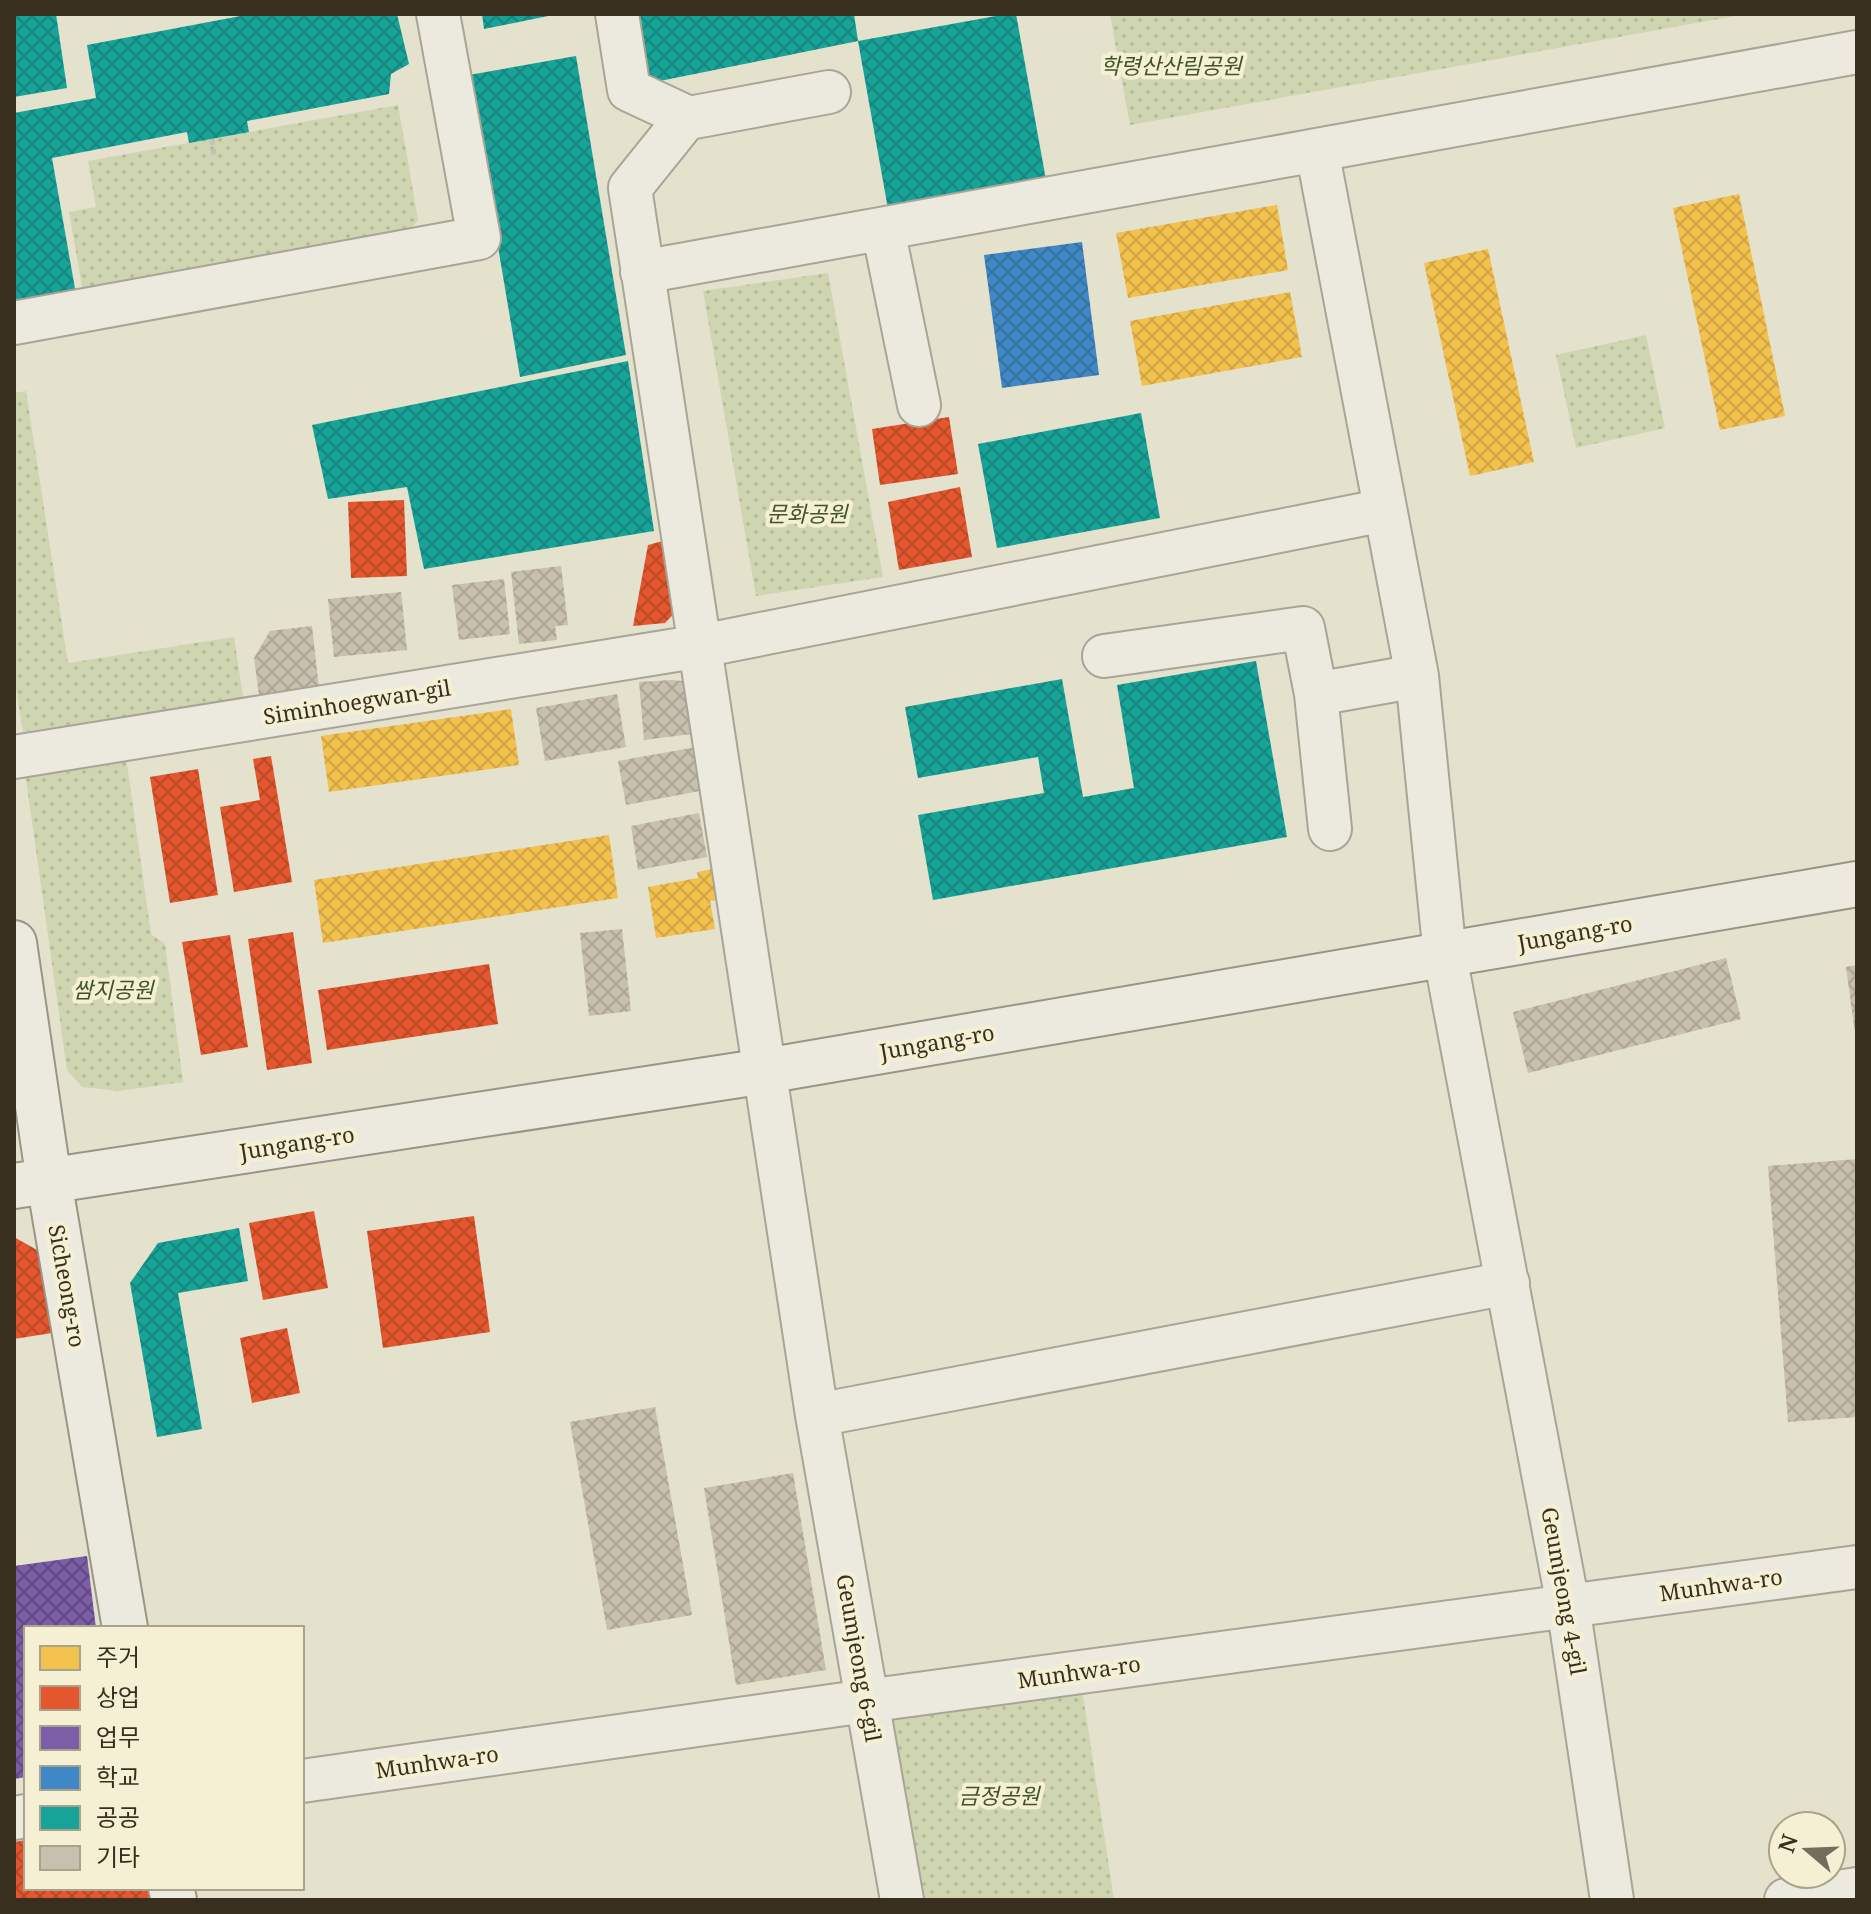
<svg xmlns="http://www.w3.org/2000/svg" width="1871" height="1914" font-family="'Noto Serif','Noto Sans KR',serif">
<defs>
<pattern id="green-dots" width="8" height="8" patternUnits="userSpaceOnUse" patternTransform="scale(2)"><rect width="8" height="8" fill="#cfd5b0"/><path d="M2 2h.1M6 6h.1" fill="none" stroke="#b2b797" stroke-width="1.8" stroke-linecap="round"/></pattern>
<pattern id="homes-cross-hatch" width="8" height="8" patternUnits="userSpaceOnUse" patternTransform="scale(2)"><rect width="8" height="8" fill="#f2c14e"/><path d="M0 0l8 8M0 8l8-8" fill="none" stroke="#d0a644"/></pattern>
<pattern id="shops-cross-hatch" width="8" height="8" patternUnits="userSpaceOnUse" patternTransform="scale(2)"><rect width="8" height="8" fill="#e4572e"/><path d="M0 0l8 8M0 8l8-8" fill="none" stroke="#ba4827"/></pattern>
<pattern id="offices-cross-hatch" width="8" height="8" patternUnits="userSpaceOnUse" patternTransform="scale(2)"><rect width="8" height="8" fill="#7b5ea7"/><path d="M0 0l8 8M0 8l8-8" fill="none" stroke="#604a80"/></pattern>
<pattern id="schools-cross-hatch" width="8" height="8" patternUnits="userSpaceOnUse" patternTransform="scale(2)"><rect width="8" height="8" fill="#3f88c5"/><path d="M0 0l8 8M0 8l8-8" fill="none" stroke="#36709f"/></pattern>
<pattern id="public-cross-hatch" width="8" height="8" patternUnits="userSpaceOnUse" patternTransform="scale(2)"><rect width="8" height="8" fill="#17a398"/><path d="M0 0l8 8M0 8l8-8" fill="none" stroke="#16857b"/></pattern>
<pattern id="building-cross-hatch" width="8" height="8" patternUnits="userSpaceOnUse" patternTransform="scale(2)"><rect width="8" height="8" fill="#c7c0ae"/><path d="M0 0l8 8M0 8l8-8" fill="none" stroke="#aca595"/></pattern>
</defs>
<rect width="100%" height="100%" fill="#e4e1cd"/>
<!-- green -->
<path fill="url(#green-dots)" d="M1110,14H1746L1130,125Z
M398,105L418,220L401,240L84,298L69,212L96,207L88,161Z
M828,273L883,577L756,596L703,291Z
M1646,335L1665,428L1576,448L1556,355Z
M26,391L68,663L234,637L243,697L23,732L14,677V393Z
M126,757L151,934L165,944L183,1082L119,1091L82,1087L67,1070L25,772Z
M1081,1682L1114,1900H916L887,1712Z"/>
<!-- homes -->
<path fill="url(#homes-cross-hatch)" d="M1739,194L1785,416L1720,430L1673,208Z
M1277,205L1288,270L1128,298L1116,233Z
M1488,249L1534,462L1470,476L1424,263Z
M1290,292L1302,357L1142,386L1130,321Z
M511,709L519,765L329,792L321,736Z
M609,835L618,898L323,943L314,880Z
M713,869L718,900L710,901L715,929L656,938L648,887L698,878L697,872Z"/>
<!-- shops -->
<path fill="url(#shops-cross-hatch)" d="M949,417L958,474L880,485L872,429Z
M960,487L972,557L899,570L888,502Z
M404,500L407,576L351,578L348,502Z
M663,541L679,562L687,600L665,623L633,626L648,545Z
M271,756L292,882L234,892L220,807L260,800L253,759Z
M198,769L218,895L170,903L150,777Z
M293,932L312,1063L267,1070L248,939Z
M230,935L248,1047L201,1055L182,942Z
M489,964L498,1024L327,1050L318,990Z
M314,1211L328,1288L263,1300L249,1223Z
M474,1216L490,1332L383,1348L367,1231Z
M14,1237L44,1254L58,1332L14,1339Z
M287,1328L300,1393L252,1403L240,1338Z
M26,1840V1888H168L170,1900H14V1842Z"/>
<!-- offices -->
<path fill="url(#offices-cross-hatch)" d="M87,1556L96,1628H26V1777L14,1779V1566Z"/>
<!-- schools -->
<path fill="url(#schools-cross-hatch)" d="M1082,242L1099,375L1002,388L984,255Z"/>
<!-- public -->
<path fill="url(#public-cross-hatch)" d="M14,14H56L67,88L14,97Z
M251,14H397L409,64L391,74L389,94L247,121L249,132L189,143L187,132L52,158L77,300L14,312V113L96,98L87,45Z
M482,14H553V15L484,29Z
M628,14H854L858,41L1007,14H1016L1046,180L888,209L858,41L640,85Z
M576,56L626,355L520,377L469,75Z
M628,361L654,531L424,569L407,487L328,499L312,425Z
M1141,413L1160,518L997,548L978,444Z
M1256,661L1287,837L933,900L918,815L1044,793L1038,757L918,778L905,707L1062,679L1083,797L1134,788L1117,685Z
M239,1228L248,1281L178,1293L202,1429L157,1437L130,1283L158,1243Z"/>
<!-- building -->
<path fill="url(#building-cross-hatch)" d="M561,566L568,625L555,626L557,640L519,644L511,572Z
M504,579L510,634L459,640L452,585Z
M401,592L407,650L334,657L328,599Z
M312,626L319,688L259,695L254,658L270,631Z
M672,680L682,681L692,711V734L644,740L639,682Z
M617,694L626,747L545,761L536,708Z
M702,746L710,789L626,805L618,761Z
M699,813L707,857L638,870L631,826Z
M622,929L631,1011L589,1016L580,933Z
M1726,958L1741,1019L1528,1073L1513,1012Z
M1857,965V1033H1855L1846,967Z
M1857,1159V1417L1788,1422L1768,1166Z
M655,1407L692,1615L607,1630L570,1422Z
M793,1473L826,1670L736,1685L704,1488Z"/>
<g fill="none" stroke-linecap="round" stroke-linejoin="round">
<!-- street casing -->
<g stroke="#a9a596" stroke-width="46">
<path id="street" d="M617,14L629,90L689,118
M829,92L689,118L683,122L630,188L817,1415L902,1900
M883,229L919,405
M642,272L1317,150
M14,323L479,238L438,14
M1104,656L1303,628L1316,694
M14,757L701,646L1385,510
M1330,829L1316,694L1417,676
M817,1415L1508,1283
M302,1781L866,1701L1857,1567
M14,1818L26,1816
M1612,1900L1568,1605L1445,956L1417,676L1317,150L1857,52
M1786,1900L1857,1889"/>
</g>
<!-- secondary casing -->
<g stroke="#999586" stroke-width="48">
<path id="secondary" d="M14,943L49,1181L125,1628
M14,1186L765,1071L1857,884
M171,1888L174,1900"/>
</g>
<!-- path -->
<path stroke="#c5c2b5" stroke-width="5" stroke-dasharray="6 4" stroke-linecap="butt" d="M212,139L214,155"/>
<!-- street -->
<use href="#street" stroke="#eceadf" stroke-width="42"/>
<!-- secondary -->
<use href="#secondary" stroke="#eceadf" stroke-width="44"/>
</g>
<g text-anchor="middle" stroke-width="8" stroke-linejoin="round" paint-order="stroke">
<!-- park labels -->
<g font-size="22" font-style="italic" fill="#415426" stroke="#f5f0d4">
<text x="1171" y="74">학령산산림공원</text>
<text x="807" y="522">문화공원</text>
<text x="113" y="998">쌈지공원</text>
<text x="999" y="1804">금정공원</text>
</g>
<!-- street labels -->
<g font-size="22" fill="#382f1f" stroke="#f5f0d4">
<text transform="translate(357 702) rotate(-9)" y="8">Siminhoegwan-gil</text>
<text transform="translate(1575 933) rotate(-10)" y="8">Jungang-ro</text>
<text transform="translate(937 1042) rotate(-10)" y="8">Jungang-ro</text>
<text transform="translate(297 1143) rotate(-9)" y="8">Jungang-ro</text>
<text transform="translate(67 1286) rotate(80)" y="8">Sicheong-ro</text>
<text transform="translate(1721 1585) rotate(-8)" y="8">Munhwa-ro</text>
<text transform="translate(1564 1591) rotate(80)" y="8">Geumjeong 4-gil</text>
<text transform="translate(859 1658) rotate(80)" y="8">Geumjeong 6-gil</text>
<text transform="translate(1079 1672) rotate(-8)" y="8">Munhwa-ro</text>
<text transform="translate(437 1762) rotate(-8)" y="8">Munhwa-ro</text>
</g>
</g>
<!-- border -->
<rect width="1871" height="1914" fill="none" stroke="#382f1f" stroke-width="32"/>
<!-- legend -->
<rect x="24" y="1626" width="280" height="264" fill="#f5f0d4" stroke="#a9a38c" stroke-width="2"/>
<rect x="40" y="1646" width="40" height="24" fill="#f2c14e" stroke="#a9a38c" stroke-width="2"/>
<text x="96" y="1666" font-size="24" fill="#382f1f">주거</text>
<rect x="40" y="1686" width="40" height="24" fill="#e4572e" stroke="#a9a38c" stroke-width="2"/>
<text x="96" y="1706" font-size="24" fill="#382f1f">상업</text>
<rect x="40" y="1726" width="40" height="24" fill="#7b5ea7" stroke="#a9a38c" stroke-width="2"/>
<text x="96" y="1746" font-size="24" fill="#382f1f">업무</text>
<rect x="40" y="1766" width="40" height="24" fill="#3f88c5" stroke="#a9a38c" stroke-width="2"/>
<text x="96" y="1786" font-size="24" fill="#382f1f">학교</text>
<rect x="40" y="1806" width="40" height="24" fill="#17a398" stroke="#a9a38c" stroke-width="2"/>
<text x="96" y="1826" font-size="24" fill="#382f1f">공공</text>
<rect x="40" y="1846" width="40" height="24" fill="#c7c0ae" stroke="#a9a38c" stroke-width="2"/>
<text x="96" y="1866" font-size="24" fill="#382f1f">기타</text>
<!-- north arrow -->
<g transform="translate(1807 1850) rotate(289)"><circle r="38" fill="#f5f0d4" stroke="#a9a38c" stroke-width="2"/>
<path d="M0-6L14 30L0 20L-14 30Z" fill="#746d5c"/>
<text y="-12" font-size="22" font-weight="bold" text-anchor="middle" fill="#382f1f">N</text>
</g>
</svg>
